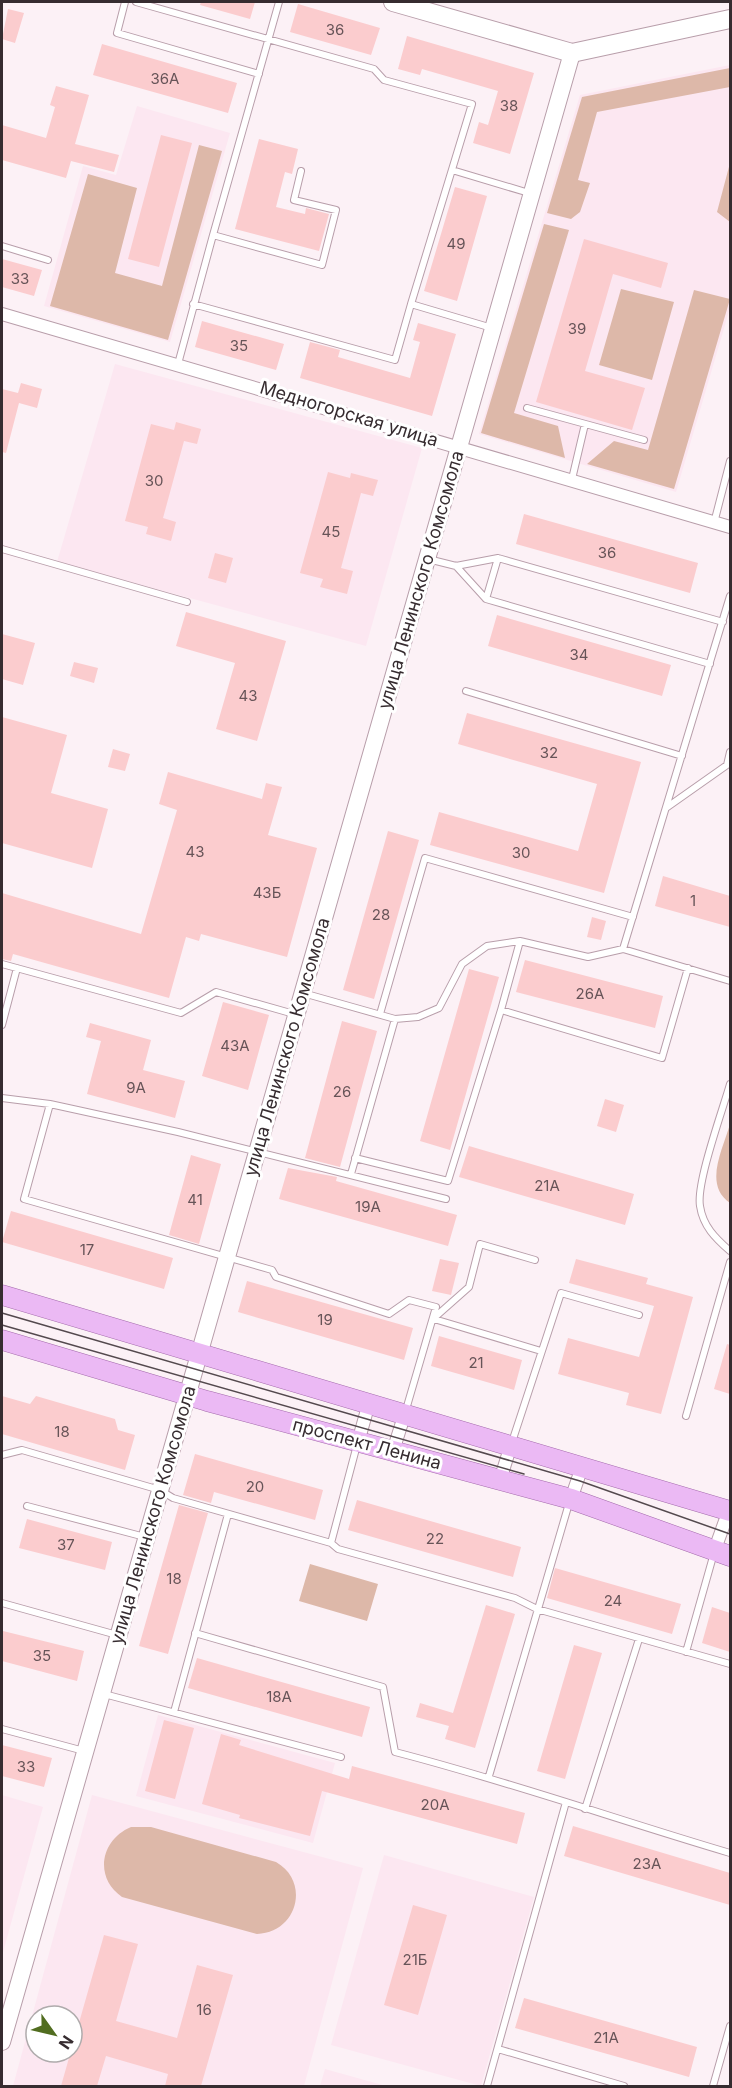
<svg xmlns="http://www.w3.org/2000/svg" width="732" height="2088" font-family="Inter,sans-serif">
<rect width="100%" height="100%" fill="#fcf1f6"/>
<!-- built -->
<path fill="#fce7f1" fill-rule="evenodd" d="M730,65V308L676,492L479,434L580,95Z
M137,106L230,133L170,342L44,306L83,166L116,175Z
M115,364L422,448L366,646L57,562Z
M158,1715L335,1763L313,1843L136,1796Z
M2,1795L43,1807L2,1956Z
M92,1795L363,1868L304,2086H13ZM36,2016H72V2052H36Z
M384,1855L534,1897L481,2086L331,2045Z
M325,2069L386,2086H320Z"/>
<!-- green -->
<path fill="#ddb8a9" d="M730,68V87L597,112L578,180L590,183L580,212L571,219L547,213L582,97Z
M199,145L222,151L168,340L50,306L88,174L137,188L115,273L162,286Z
M730,163V222L717,212Z
M544,224L569,230L514,413L558,426L565,458L481,433Z
M621,289L674,302L652,380L599,365Z
M694,290L730,299L674,489L587,464L614,441L648,450Z
M730,1124V1203C703,1185 723,1149 730,1124Z
M310,1564L378,1584L367,1621L299,1601Z
M131,1827H151L276,1862C311,1882 297,1933 257,1934L122,1897C94,1878 100,1840 131,1827Z"/>
<!-- building -->
<path fill="#fbccce" d="M201,2H255L250,19L200,5Z
M298,4L380,28L371,55L290,32Z
M8,9L24,13L15,43L2,39Z
M407,36L534,73L510,154L473,143L479,122L488,125L498,91L422,69L420,75L398,69Z
M102,44L237,83L228,113L93,75Z
M56,86L89,95L75,144L119,155L114,172L71,161L66,178L2,160V125L46,138L55,107L50,105Z
M161,135L192,143L159,267L128,259Z
M259,139L298,149L292,174L285,172L276,207L305,214L306,208L329,214L319,251L235,229Z
M455,187L487,196L457,301L424,291Z
M584,239L668,263L661,288L613,274L585,371L645,388L632,430L536,402Z
M2,259L42,270L34,296L2,287Z
M202,321L284,344L276,370L195,347Z
M418,323L456,334L432,416L300,378L310,342L340,350L338,357L410,378L420,342L413,340Z
M21,383L42,389L37,408L19,403L6,453L2,452V389L18,393Z
M176,422L201,429L197,444L184,441L163,518L176,522L171,541L146,534L148,527L125,521L151,424L174,430Z
M328,472L350,478L351,473L378,480L373,496L361,493L341,568L353,571L347,594L320,587L323,579L300,573Z
M524,514L698,563L690,593L516,544Z
M215,553L233,558L226,583L208,578Z
M186,612L286,641L257,741L216,729L235,663L176,646Z
M497,615L671,665L662,696L488,646Z
M2,634L35,643L23,685L2,679Z
M74,662L98,668L94,683L70,676Z
M467,713L641,762L604,893L430,845L439,812L578,851L597,784L458,744Z
M2,717L67,735L51,793L108,809L92,868L2,843Z
M113,749L130,754L125,771L108,767Z
M168,772L262,799L266,783L282,787L268,835L317,848L287,957L201,934L199,941L186,937L169,998L13,954L11,961L2,959V893L141,934L177,810L159,804Z
M388,831L419,840L374,999L343,990Z
M663,876L730,896V927L655,906Z
M592,917L606,921L601,940L587,937Z
M525,960L663,996L655,1028L516,992Z
M469,969L499,977L450,1150L420,1141Z
M223,1002L269,1015L248,1090L202,1076Z
M342,1021L377,1031L340,1167L305,1158Z
M90,1023L151,1040L143,1070L185,1081L175,1118L87,1094L101,1041L86,1037Z
M605,1099L624,1105L616,1132L597,1126Z
M469,1146L634,1194L625,1225L459,1177Z
M191,1155L221,1164L199,1244L169,1235Z
M288,1168L337,1177L336,1181L457,1215L448,1246L279,1199Z
M11,1211L173,1258L164,1289L2,1242Z
M440,1259L459,1263L451,1295L432,1291Z
M576,1259L648,1278L646,1284L693,1297L661,1414L626,1405L629,1393L558,1374L568,1338L639,1357L654,1306L569,1283Z
M247,1281L413,1328L404,1360L238,1312Z
M439,1336L522,1360L514,1390L431,1366Z
M727,1344L730,1345V1394L714,1389Z
M2,1396L30,1404L36,1396L115,1419L118,1430L135,1435L125,1470L2,1434Z
M195,1454L323,1490L315,1520L214,1492L211,1503L183,1495Z
M357,1500L521,1547L513,1577L348,1530Z
M179,1505L208,1513L168,1654L139,1646Z
M27,1519L112,1542L105,1570L19,1548Z
M555,1568L681,1604L672,1634L547,1598Z
M486,1605L515,1614L475,1748L445,1739L449,1726L416,1717L420,1703L453,1713Z
M712,1607L730,1613V1652L702,1643Z
M3,1631L84,1651L77,1681L2,1661Z
M574,1645L602,1653L565,1779L537,1771Z
M197,1658L370,1707L362,1737L188,1688Z
M164,1720L194,1728L175,1799L145,1791Z
M221,1734L241,1740L239,1745L349,1779L352,1766L525,1813L517,1844L322,1791L310,1836L239,1818L240,1815L202,1804Z
M2,1745L52,1758L44,1787L2,1776Z
M573,1826L730,1873V1905L564,1856Z
M413,1905L447,1915L418,2015L384,2005Z
M104,1935L138,1944L116,2021L177,2038L197,1965L233,1975L201,2086H165L168,2074L106,2056L97,2086H61Z
M524,1998L697,2047L689,2077L515,2028Z"/>
<g fill="none" stroke-linecap="round" stroke-linejoin="round">
<!-- service casing -->
<g stroke="#b89eaa" stroke-width="8">
<path id="service" d="M125,2L117,33L259,74
M136,2L374,69L384,80L472,104L411,304L492,328
M279,2L213,235L322,265L336,210L294,200L301,171
M452,170L529,193
M2,246L48,260
M193,304L395,360L411,304
M178,364L213,235
M527,408L644,440
M572,479L585,424
M714,523L730,461
M2,549L187,602
M428,559L456,566L498,558L723,622
M456,566L486,599L710,664
M486,599L498,558
M466,691L682,756
M666,808L727,765L730,752
M623,949L730,596
M2,964L181,1013L216,992L294,1014
M303,993L395,1019L418,1017L439,1008L462,964L487,946L520,941L588,957L623,949L730,981
M501,1010L520,941
M380,1014L425,858L633,917
M2,1025L17,968
M730,1084C723,1109 696,1183 700,1206C703,1226 715,1238 730,1251
M2,1098L50,1104L178,1132L446,1199
M50,1104L24,1199L272,1270L276,1277L389,1314L409,1300L436,1307L405,1413
M355,1158L448,1181L501,1010L662,1058L688,968
M351,1174L395,1019
M434,1318L469,1287L480,1244L535,1260
M434,1319L541,1351
M686,1416L730,1262
M512,1442L561,1293L639,1315
M2,1455L22,1450L160,1490L173,1498L331,1543L338,1549L515,1598L537,1609L730,1664
M27,1506L145,1537
M331,1543L357,1445
M2,1603L117,1635
M195,1633L383,1687L395,1752C508,1781 618,1820 730,1853
M686,1652L714,1553
M104,1694L341,1757
M174,1712L228,1514
M2,1729L84,1751
M489,1776L570,1500
M585,1809L639,1639
M498,2049L624,2086
M487,2086L566,1802
M713,2086L730,2026"/>
</g>
<!-- minor casing -->
<g stroke="#b89eaa" stroke-width="14">
<path id="minor" d="M2,314L730,527
M358,1442L369,1403
M393,1451L405,1413
M500,1480L511,1445
M571,1499L582,1467
M715,1549L729,1510"/>
</g>
<!-- tertiary casing -->
<g stroke="#b89eaa" stroke-width="18">
<path id="tertiary" d="M2,2042L572,53"/>
</g>
<!-- secondary casing -->
<g stroke="#b89eaa" stroke-width="20">
<path id="secondary" d="M393,2L572,53L730,19"/>
</g>
<!-- primary casing -->
<g stroke="#a36aab" stroke-width="21">
<path id="primary" d="M2,1295L730,1511
M2,1340L207,1401L571,1499L730,1556"/>
</g>
<!-- service -->
<use href="#service" stroke="#fff" stroke-width="6"/>
<!-- minor -->
<use href="#minor" stroke="#fff" stroke-width="12"/>
<!-- tertiary -->
<use href="#tertiary" stroke="#fff" stroke-width="16"/>
<!-- secondary -->
<use href="#secondary" stroke="#fff" stroke-width="18"/>
<!-- primary -->
<use href="#primary" stroke="#ebb9f4" stroke-width="20"/>
<!-- tram -->
<path stroke="#54494e" stroke-width="1.5" d="M2,1313L580,1481L730,1534
M2,1325L524,1474"/>
</g>
<g text-anchor="middle" stroke-width="6" stroke-linejoin="round" paint-order="stroke">
<!-- number labels -->
<g font-size="15" fill="#675458">
<text x="335" y="35">36</text>
<text x="165" y="84">36А</text>
<text x="509" y="111">38</text>
<text x="456" y="249">49</text>
<text x="20" y="284">33</text>
<text x="577" y="334">39</text>
<text x="239" y="351">35</text>
<text x="154" y="486">30</text>
<text x="331" y="537">45</text>
<text x="607" y="558">36</text>
<text x="579" y="660">34</text>
<text x="248" y="701">43</text>
<text x="549" y="758">32</text>
<text x="195" y="857">43</text>
<text x="521" y="858">30</text>
<text x="267" y="898">43Б</text>
<text x="693" y="906">1</text>
<text x="381" y="920">28</text>
<text x="590" y="999">26А</text>
<text x="235" y="1051">43А</text>
<text x="136" y="1093">9А</text>
<text x="342" y="1097">26</text>
<text x="547" y="1191">21А</text>
<text x="195" y="1205">41</text>
<text x="368" y="1212">19А</text>
<text x="87" y="1255">17</text>
<text x="325" y="1325">19</text>
<text x="476" y="1368">21</text>
<text x="62" y="1437">18</text>
<text x="255" y="1492">20</text>
<text x="435" y="1544">22</text>
<text x="66" y="1550">37</text>
<text x="174" y="1584">18</text>
<text x="613" y="1606">24</text>
<text x="42" y="1661">35</text>
<text x="279" y="1702">18А</text>
<text x="26" y="1772">33</text>
<text x="435" y="1810">20А</text>
<text x="647" y="1869">23А</text>
<text x="415" y="1965">21Б</text>
<text x="204" y="2015">16</text>
<text x="606" y="2043">21А</text>
</g>
<!-- street labels -->
<g font-size="18" fill="#362c30" stroke="#fff">
<text transform="translate(349 414) rotate(17)" y="6">Медногорская улица</text>
<text transform="translate(421 580) rotate(-74)" y="6">улица Ленинского Комсомола</text>
<text transform="translate(287 1047) rotate(-74)" y="6">улица Ленинского Комсомола</text>
<text transform="translate(367 1444) rotate(15)" y="6">проспект Ленина</text>
<text transform="translate(153 1515) rotate(-74)" y="6">улица Ленинского Комсомола</text>
</g>
</g>
<!-- border -->
<rect width="732" height="2088" fill="none" stroke="#362c30" stroke-width="6"/>
<!-- north arrow -->
<g transform="translate(54 2034) rotate(124)"><circle r="28" fill="#ffffff" stroke="#afabac" stroke-width="1.5"/>
<path d="M0-4.5L10 22L0 15L-10 22Z" fill="#516d20"/>
<text y="-9" font-size="16" font-weight="bold" text-anchor="middle" fill="#362c30">N</text>
</g>
</svg>
